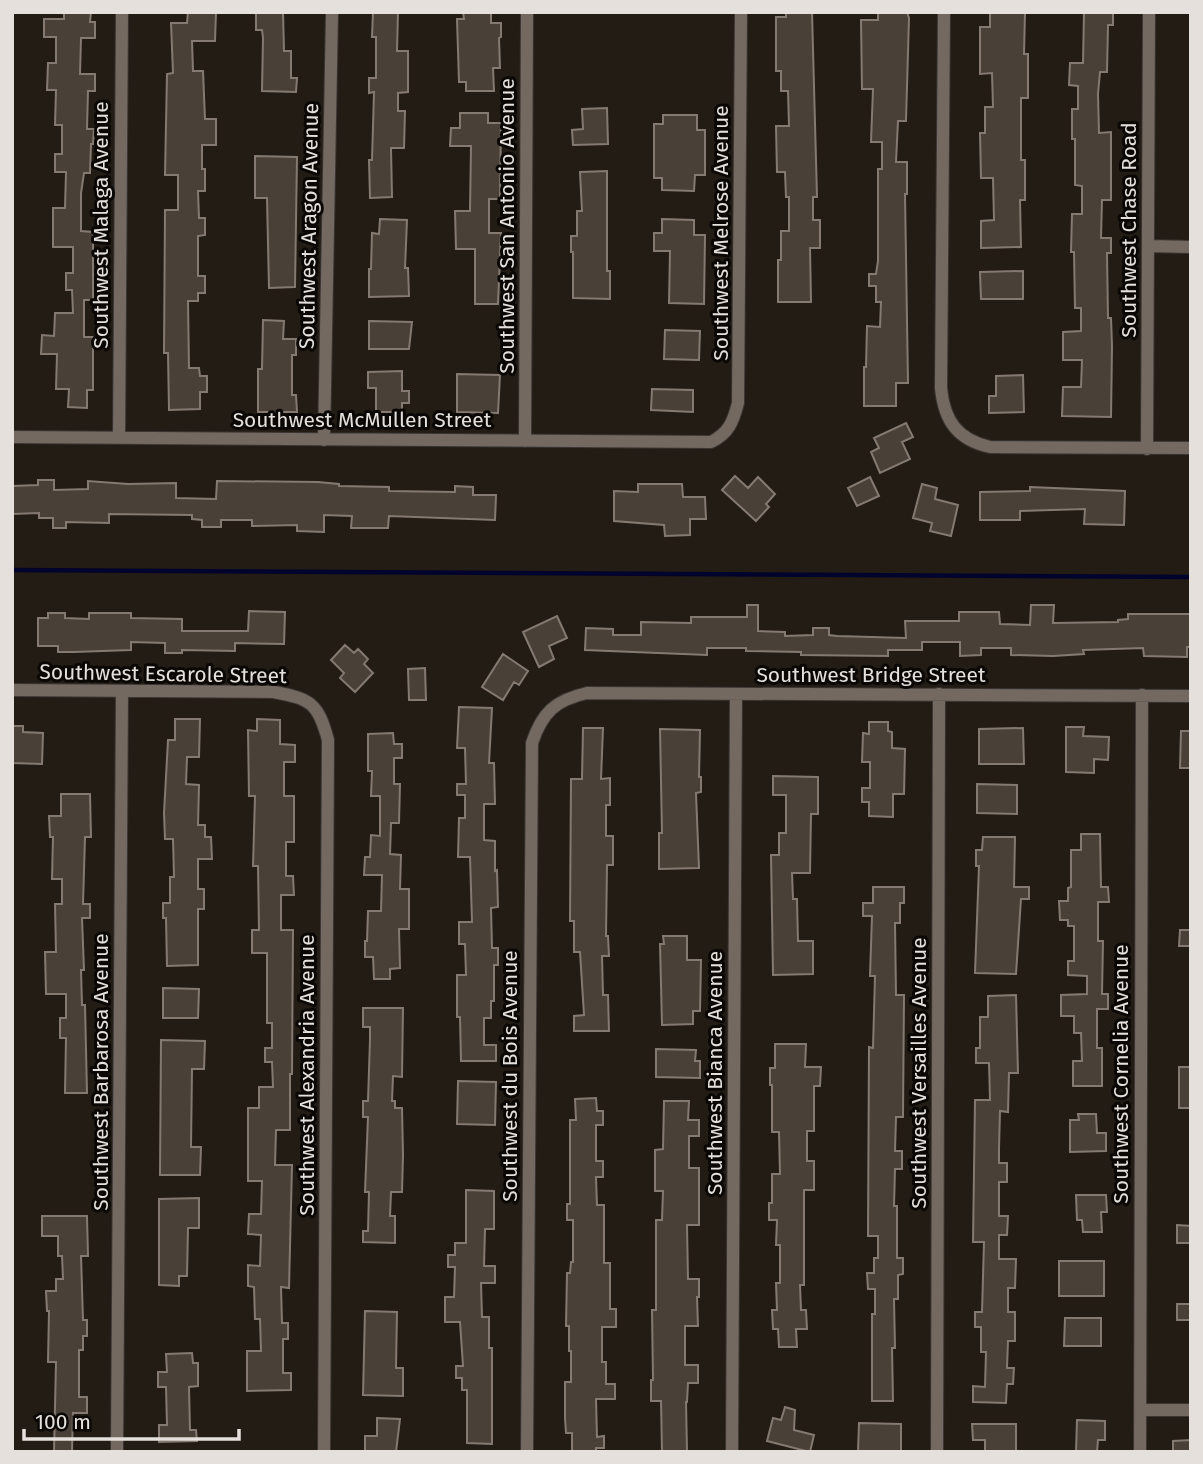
<svg xmlns="http://www.w3.org/2000/svg" width="1203" height="1464" font-family="'Fira Sans',sans-serif">
<rect width="100%" height="100%" fill="#231c15"/>
<g fill="none" stroke-linecap="round" stroke-linejoin="round">
<!-- stream -->
<path stroke="#00042d" stroke-width="4.5" d="M12,570L1191,577"/>
</g>
<!-- building -->
<path fill="#494038" stroke="#847a71" stroke-width="2" d="M64,12H91L90,22H95V38H81L80,74H95V91H88L87,129H94L93,144H91L90,173H84L81,193V231L93,232V300H84V337H93V390H87V408L68,407L69,389H56L57,354H41L42,335L54,336L55,313H73L72,290H66V273H73V247H53V208H65L66,172H55V154H62V125H55L56,90H47L48,63H56V37H44V19H64Z
M188,12H216L215,41H192L193,71H203L205,119H216V145H202V169H205V191H198L199,218H205V235L198,236V276H205V293H198V301H188L189,368H199L200,376H207V392H200V409L169,410L168,353H164L165,210H178V175H165L167,74L173,73L171,23H187Z
M256,12H283L284,51H291V78H297L296,92L262,91L263,38L262,30H256Z
M373,12H398L397,51H408V92L398,93V111H405L404,148H391L392,197L370,198L369,160H372L374,92L369,93V78H376V37H372Z
M463,12H491V23H501V37L499,38L500,68H493L494,91H466V82H459L457,19H464Z
M786,12H812L817,197H813V220H820V248H810L811,302H778V260H781V231H789V197H786L785,172H777L776,126H789L788,91H781V71H776V17H786Z
M878,12H907L909,18L906,121H898L896,162H907V194H905L908,383H896V406H864V367H866L867,326L880,327L881,302H876V286H869V274H876L878,261V169H882V142H871L873,89H862L861,20H878Z
M990,12H1025L1024,54H1028V98H1021V160H1025V200H1020L1021,247L981,248V221L994,220L993,178H981L980,133H985V107H993L992,73L980,74V27H990Z
M1084,12H1113V25H1108L1107,72H1100L1098,94L1099,133L1111,132V200H1102L1101,238H1111V253H1107L1108,318H1111L1112,346L1111,417L1062,416L1063,387H1081L1082,360H1063V332L1081,331V308H1075L1074,252H1071L1072,214H1082V186L1075,185V139H1072V109H1078V86L1069,85L1070,63H1083Z
M607,108L608,144L573,145L572,130L583,129L582,109Z
M460,113H488V123H501L500,199H489V233H501L498,304H475V249H456L455,211H470L471,146H450L451,128H460Z
M663,115H697V130H705V175H695L694,191L662,190V178H654V124H663Z
M255,156L297,157L295,287L269,288L267,198H255Z
M607,171V271H610V299L573,298V252H571V236H577V211H582L580,172Z
M380,219L407,220L405,268H408L409,296L369,297V269H371L372,233L379,234Z
M662,219L694,220V235H705L704,304L669,303L670,251H654V233H662Z
M1023,271V299H981L980,272Z
M263,320L284,321L283,339H296V355H292V395H296L297,412H258V369H262Z
M369,321L412,322L409,349H369Z
M665,330L700,331L699,360L664,359Z
M402,371V391H409V403H402V412H376V388H368V372Z
M457,374L500,375L498,413L457,412Z
M1023,375L1024,412L989,413V396H996V376Z
M652,389L693,390V412L651,410Z
M906,423L913,437L902,442L910,459L880,473L871,452L879,448L874,438Z
M735,476L748,488L758,477L775,494L766,504L769,507L756,521L722,490Z
M870,477L879,496L857,506L848,488Z
M38,480H54V490L88,489V481L128,484L176,483V498L216,499L217,481L318,482L339,484V486L389,487V491L455,492V486L473,487V495H496L495,520L389,516L388,528H351L352,516L324,515V532L297,531V525L252,526V520H221V527H202V520L192,519V515L109,514V523L66,522V528H53V518H39V513L12,514V486L38,485Z
M638,484H682L683,497H705L706,519H690V535L665,536L664,525L614,521V491L638,492Z
M922,484L937,488L935,499L958,505L951,536L930,531L932,523L913,518Z
M1030,487L1125,491L1124,525L1084,524L1085,509L1020,511V520H980V492L1030,491Z
M747,605H758V631L785,632V636L813,635V628H829V635L837,636L906,638L905,621H959V612H999L1000,624L1030,625L1031,605H1054L1053,623L1118,622V620L1128,619V614H1191V647H1187V657L1144,656L1143,648L1083,650L1084,654L1053,656L1011,655V648H981V655L960,656V642H922V650H888V656L801,655V652L746,651V648H707V655L585,650L586,628L613,629V635H641V622L691,623V617H747Z
M249,611L285,612L284,644L235,643V651L182,650V653H165V643L131,642V650L74,652H58V646H38V618H48V613H65V618L89,619V613H131V618L182,619V631H248Z
M557,616L567,638L549,646L554,659L539,667L523,632Z
M345,645L354,653L358,649L368,659L364,664L373,673L355,692L340,678L344,673L331,660Z
M503,654L528,671L519,685L514,682L503,700L482,687Z
M425,668L426,700H409L408,669Z
M459,707L492,708L489,763H494L495,804H484V840L495,841V871L497,870L498,907L491,908L492,948H498V965H494V1001H491V1018H484V1045H496V1061H461L460,1017H457V975H466L465,944H459V922H472L470,857H458L459,818H465V795H457V784H466L465,748H457Z
M175,719H200L199,757H187L186,784L199,785L198,825H205V837H211L212,859H198V889H204V909H198V965L167,966L166,918H163V903H170V877H174L173,839H165L164,813L168,740H175Z
M257,719L280,720V744L295,745V762H284V796H294V842H286V876H293L294,895H281V930H293L292,1074H290V1130H276L275,1165H292L289,1288L281,1287L282,1323H288V1339H283V1373H291V1390L247,1391V1351H261L260,1319H255L254,1287L248,1286V1265L260,1266L261,1235L248,1234L249,1214H261L262,1181H248V1108H259V1087H273L272,1062H265V1048H272V1023H267V953H252V930H259L258,866H253L255,796H249L248,730L257,731Z
M869,722H888V731L892,732V748L905,749L904,794H893V817L869,816V802H862V788H870V762H862L863,733L869,734Z
M12,726H23V732L43,733L42,764L12,763Z
M1066,727H1084L1083,736L1109,737L1108,760L1094,759V773L1066,772Z
M583,728H603L601,779L610,778V805H606V836H613V865H607L606,936H608L609,956H602L603,995H608L609,1031H574V1016L584,1015L580,952H574V921H570L571,779H582Z
M1023,728L1024,764H979V729Z
M660,729L700,730L699,777H701V792L696,793L699,868L659,869V833H662Z
M1181,731H1191V768H1180Z
M393,733L394,744H402V758H394V784H400L399,823H391L390,854L401,855L400,889H409V929H399L400,968L390,969V979H374L373,957H365V941H367L368,911H381L382,875H364L365,857H370L371,835L380,836V796H371L372,771H368V734Z
M773,776L818,777V814H811L810,873H792L793,899H797L798,941H813V974L773,975L771,855H779V833H786V795H773Z
M977,784L1017,785V814L977,813Z
M61,794H90L91,837H85L83,904H90V918H82L84,970H81L82,1005H85L87,1093H65L66,1038H60V1018H66V994H46L45,952H56L55,904H62V879H52L53,837H50L49,816H61Z
M1081,834H1100L1101,887H1108L1109,902H1098V941H1103L1102,994H1108V1009H1097V1048H1102V1086H1073V1061H1082L1081,1033H1074V1016H1061V995L1087,994V976L1068,975V961H1074V926H1068V920H1060L1059,901H1068V888L1071,887V850H1081Z
M983,837H1015L1014,887H1029V899H1021L1016,974L975,973L979,866H976V850H982Z
M873,887H904V903H900V923H895L896,995H904L903,1117H896L895,1151H902V1169H895L894,1206H897V1258H903V1274L898,1275V1299H894L895,1348H892L893,1401H872V1314H875V1289H868L867,1273H874V1258H878V1236H868L869,1047L873,1048L875,976H870L872,916H863V903H873Z
M1180,930H1191V946H1179Z
M663,936H687V960H701L700,1011H693V1024L662,1025L660,944H664Z
M163,988L199,989L198,1018H163Z
M1016,995L1018,1073H1009L1008,1112L1000,1111L999,1149V1163H1007V1182H999V1216H1008L1007,1235H999V1259H1016L1015,1288H1008V1312H1015V1341H1008L1007,1368H1014L1013,1384H1007L1006,1403L973,1402V1386L985,1387L986,1352H981V1327H975V1312H982L984,1242H973L975,1100H990L989,1063H976V1048H980V1017H988V996Z
M363,1008H403L402,1077L393,1076L392,1101H395V1108H402L403,1155L402,1192H391L390,1216H395V1243L363,1242V1231H368L369,1192H365L368,1117H363V1101H368L370,1039V1027H363Z
M161,1040L205,1041L204,1069H192L191,1147H201L200,1175H160Z
M775,1044H806L805,1067H821L820,1086H814V1131H807V1161H814V1190H804V1285H800L801,1310H806L807,1329H796L797,1347H779L778,1329H773L772,1310H777L776,1283H780V1245H776L777,1220H769V1203H772V1174H780L779,1132H772V1085H770V1068H775Z
M656,1049L696,1050L695,1061H700V1078L656,1077Z
M1179,1067H1191V1108H1179Z
M458,1081L496,1082L495,1125L457,1124Z
M596,1098L597,1111H603V1125H596V1161H603V1177H596L597,1205H604V1263H610V1309H616V1327H602V1362H606V1384H615V1399H596L597,1437L604,1436V1448H596V1452H572V1433H566L565,1418V1382H571V1351H569V1326H566L567,1273H570L571,1262H573V1220H567V1204H570V1120H576L575,1099Z
M664,1101H689L688,1120H699V1136H689V1168H699V1225H687L688,1279H699V1297H697L698,1326H685V1365H698V1383H688L687,1402H686L687,1452H662L661,1401H651V1380H653L652,1310H656V1220H662L663,1191H655V1150L663,1149Z
M1078,1114H1096L1097,1133H1106V1151L1070,1152V1120H1079Z
M466,1190L494,1191V1229H485L484,1266H495V1283H481L482,1317H489V1348H492V1444L467,1443V1390H462V1378H456V1366H463L460,1322H445V1297H454L455,1267H448V1255H455V1243H466Z
M1076,1195H1106L1107,1212H1101L1102,1232H1083L1082,1220H1077Z
M199,1198V1228H188L187,1276H179V1286L159,1285V1199Z
M42,1216H87L88,1256H81L83,1320H87V1336H83V1350H79V1397H87V1413H73L72,1452H54L56,1362H48L49,1311H47L46,1291H56V1279H63L62,1256H58V1236H42Z
M1177,1225L1191,1226V1243H1177Z
M1059,1261H1104V1296H1059Z
M1177,1304H1191V1320H1177Z
M365,1311L397,1312L396,1368H403V1396L363,1395Z
M1065,1318H1101V1346H1064Z
M192,1353L193,1363H198V1386L189,1387L190,1430H196L197,1441L159,1442V1425H167L166,1387H158V1372H167L166,1354Z
M785,1407L795,1410L794,1430L814,1435L810,1452L767,1441L773,1418L781,1420Z
M377,1418L400,1419L396,1452L365,1451V1436H377Z
M1077,1420L1105,1421V1440H1098L1097,1452H1076Z
M859,1423L901,1424V1452L858,1451Z
M972,1424H1016V1452H985V1440H973Z
M1191,1440V1452H1173V1441Z"/>
<g fill="none" stroke-linecap="round" stroke-linejoin="round">
<!-- street casing -->
<g stroke="#3c3633" stroke-width="14">
<path id="street" d="M944,12L941,388C944,421 958,440 990,447L1191,448
M1149,246L1191,247
M12,437L711,442C729,433 733,422 738,403L741,12
M119,438L122,12
M324,440L332,12
M525,441L527,12
M1147,449L1149,12
M12,690L274,692C311,699 318,703 328,740L324,1452
M1140,1410H1191
M117,1452L122,692
M527,1452L532,743C542,713 555,700 587,693L1191,696
M732,1452L736,694
M937,1452L939,694
M1140,1452L1142,695"/>
</g>
<!-- street -->
<use href="#street" stroke="#736961" stroke-width="12"/>
</g>
<g text-anchor="middle" stroke-width="6" stroke-linejoin="round" paint-order="stroke">
<!-- street labels -->
<g font-size="21" fill="#e5e0db" stroke="#0a0705">
<text transform="translate(101 225) rotate(-90)" y="7">Southwest Malaga Avenue</text>
<text transform="translate(309 226) rotate(-89)" y="7">Southwest Aragon Avenue</text>
<text transform="translate(507 226) rotate(-90)" y="7">Southwest San Antonio Avenue</text>
<text transform="translate(1129 230) rotate(-90)" y="7">Southwest Chase Road</text>
<text transform="translate(721 233) rotate(-90)" y="7">Southwest Melrose Avenue</text>
<text x="362" y="427">Southwest McMullen Street</text>
<text transform="translate(163 674) rotate(1)" y="7">Southwest Escarole Street</text>
<text x="871" y="682">Southwest Bridge Street</text>
<text transform="translate(101 1072) rotate(-90)" y="7">Southwest Barbarosa Avenue</text>
<text transform="translate(715 1073) rotate(-90)" y="7">Southwest Bianca Avenue</text>
<text transform="translate(919 1073) rotate(-90)" y="7">Southwest Versailles Avenue</text>
<text transform="translate(1121 1074) rotate(-90)" y="7">Southwest Cornelia Avenue</text>
<text transform="translate(307 1075) rotate(-90)" y="7">Southwest Alexandria Avenue</text>
<text transform="translate(510 1076) rotate(-90)" y="7">Southwest du Bois Avenue</text>
</g>
</g>
<!-- border -->
<rect width="1203" height="1464" fill="none" stroke="#e5e0db" stroke-width="28"/>
<!-- scale -->
<path d="M24 1429v10h215v-10" fill="none" stroke="#e5e0db" stroke-width="3.5"/>
<text x="35" y="1429" font-size="21" fill="#e5e0db" stroke="#0a0705" stroke-width="5" paint-order="stroke">100 m</text>
</svg>
